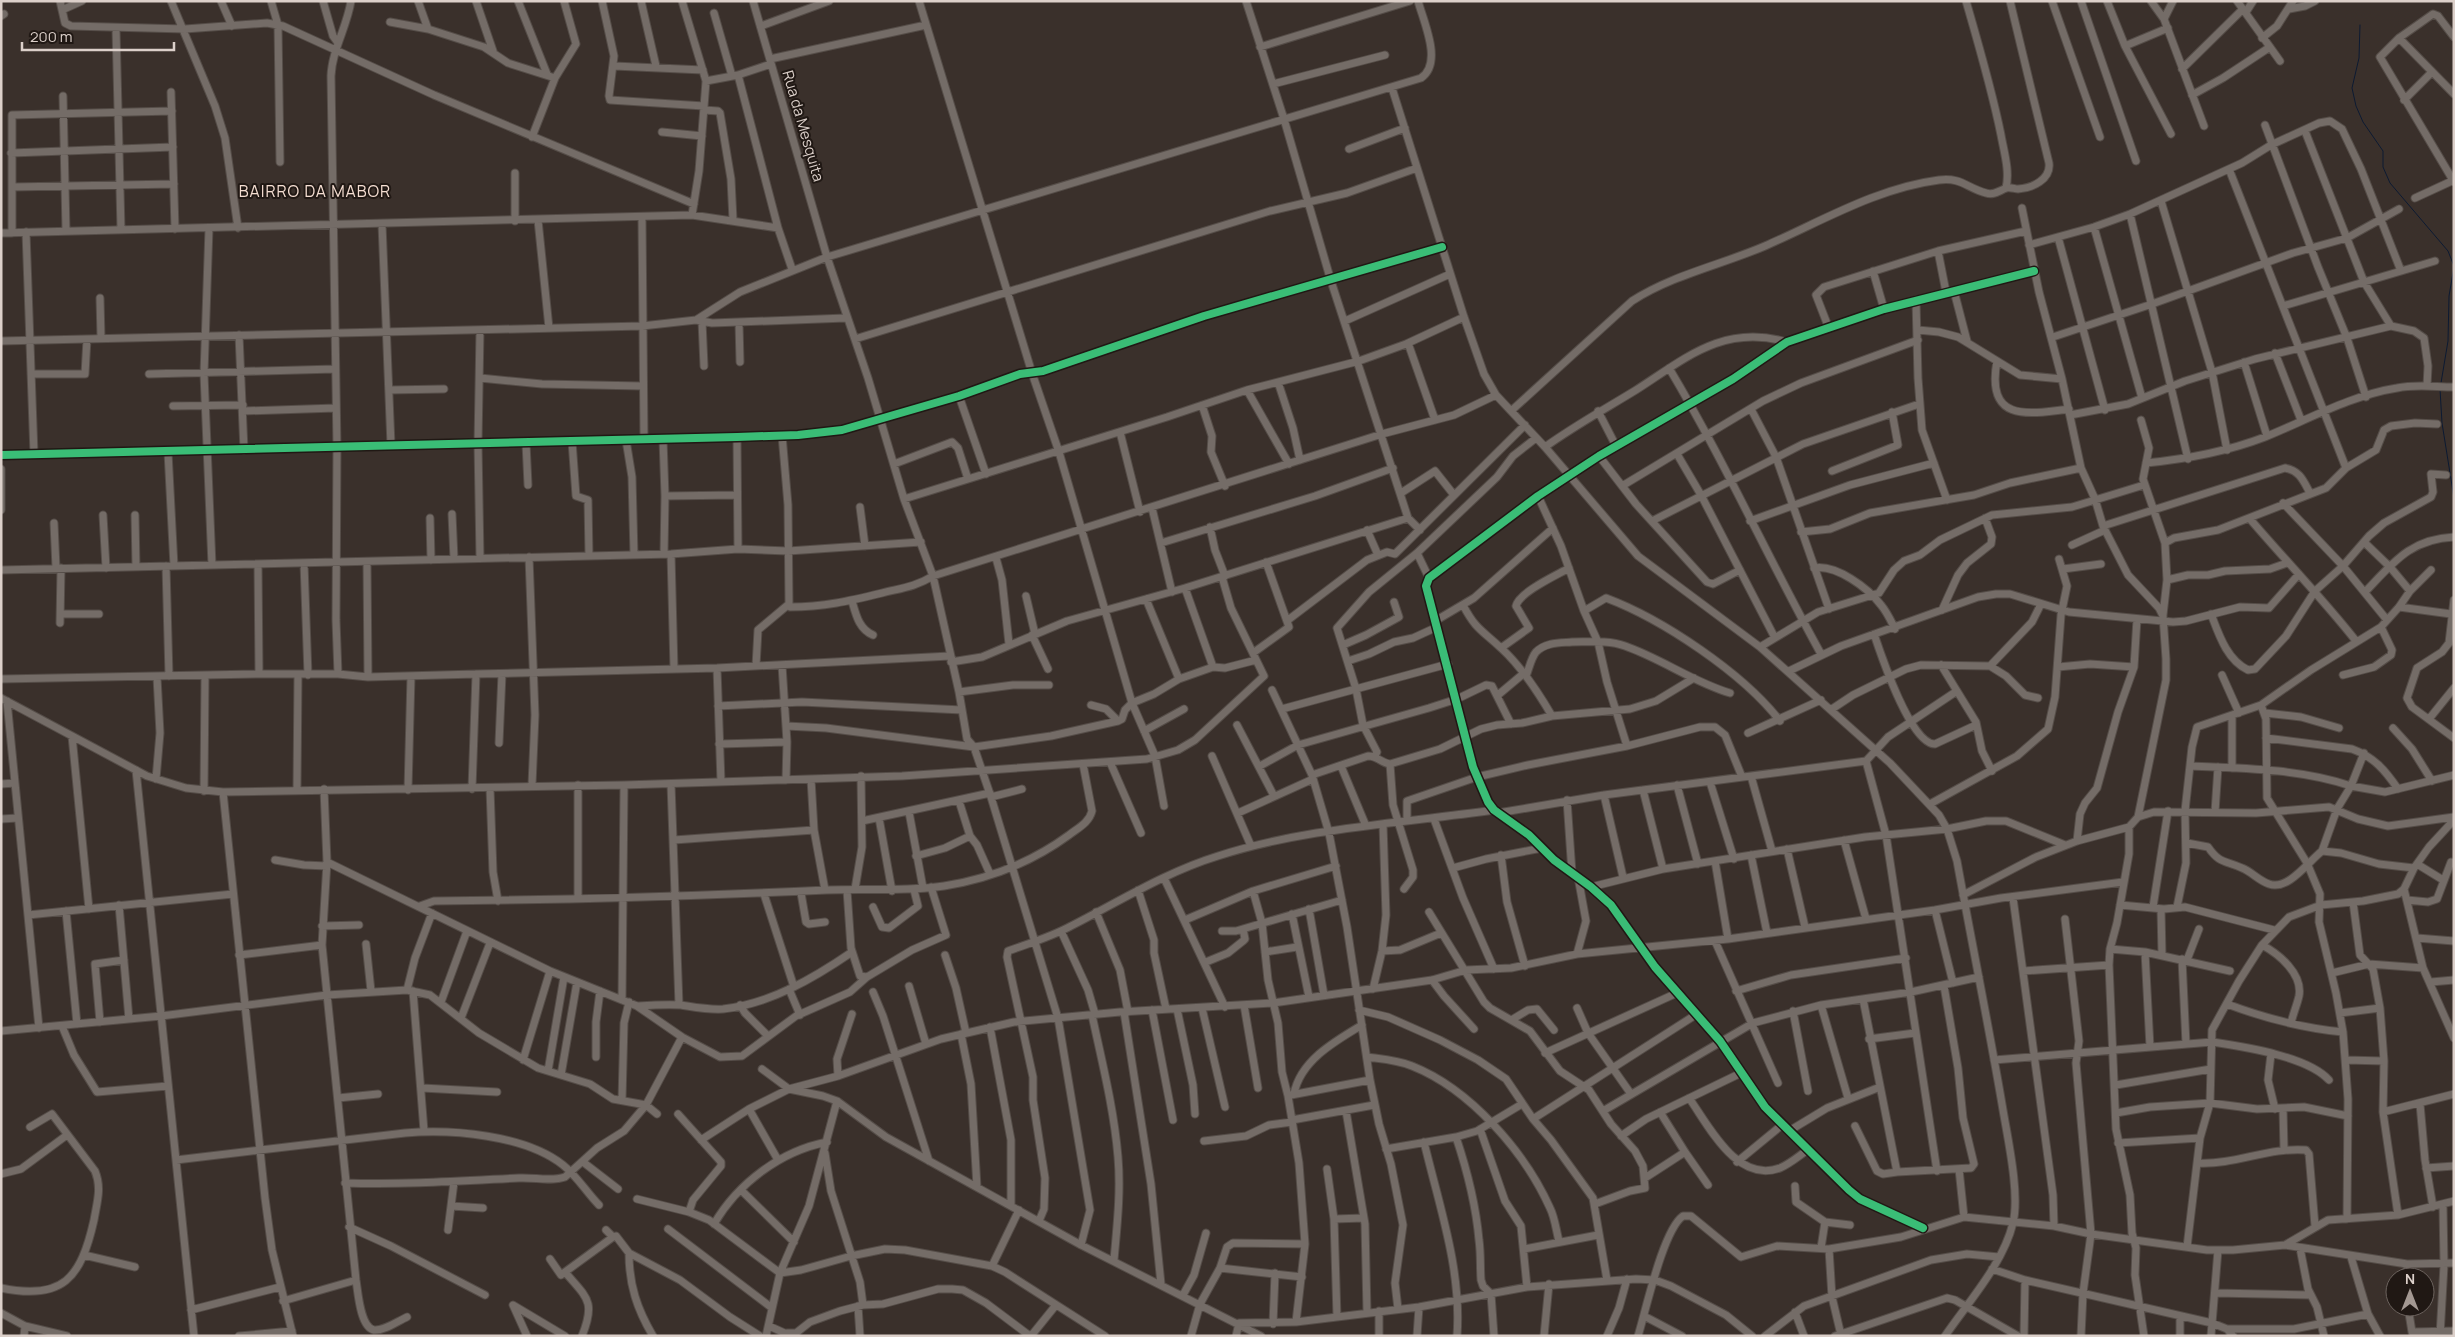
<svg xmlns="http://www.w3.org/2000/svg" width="2455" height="1337" font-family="Manrope,sans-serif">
<rect width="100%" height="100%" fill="#3a302b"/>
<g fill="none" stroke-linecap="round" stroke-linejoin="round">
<!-- stream -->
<path stroke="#0c1a32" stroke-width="1" d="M2360,25L2359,58L2352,88L2356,106L2363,122L2383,151V167L2390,183L2448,251L2454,266
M2441,383L2448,341L2449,296L2454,267
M2440,389L2442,423L2454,498"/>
<!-- minor casing -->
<g stroke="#554d48" stroke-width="9">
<path id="minor" d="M60,1L65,23L71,26L185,29L267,23L283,26L434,95L694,204
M171,1L215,106L225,138L238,228
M221,1L232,26
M271,1L278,25L280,162
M323,1L333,36L338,43
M418,1L428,29
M476,1L493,51
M518,1L547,74
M602,1L614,56L609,96L610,100L704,106
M641,1L656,66
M682,1L706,81L699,171L692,215
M753,1L827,257L868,378L904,499L933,576L959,692L967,739L974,747L991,797L1058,1018L1090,1210L1081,1245
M919,1L1032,373L1059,452L1132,703L1155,756L1164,806
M1246,1L1284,119L1331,281L1408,518
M1966,1C1979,46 1992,90 2001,135C2004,152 2010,171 2006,188
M2052,1L2100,137
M2081,1L2136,161
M2107,1L2125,46L2171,134
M2151,1L2164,19
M2173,1L2164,19L2204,126
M2237,1L2280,61
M2289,9L2305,6L2315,1
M62,10L82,1
M2246,12L2253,1
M714,13L732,76
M1,16L4,14
M390,22L428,29L484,47L508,63L555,78
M761,26L829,1
M116,29L121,230
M2454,37L2438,16L2433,14L2399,38L2380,57L2454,182
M2262,38L2277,26L2293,1
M2399,38L2454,94
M2125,46L2168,28
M1260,47L1410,1
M770,59L926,25
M614,66L703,70
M2182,69L2243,9
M738,75L778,228
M706,81L738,75L771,64
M1273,84L1385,55
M1392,88L1464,317L1484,374L1496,395L1545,447L1638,556L1760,647L1890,763L1939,815L1947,829L1957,861C1972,944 1989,1027 2003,1110C2008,1140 2020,1194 2013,1223C2003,1264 1969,1301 1945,1336
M171,92L175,229
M2192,95L2223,78L2270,47
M63,96L66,231
M2404,100L2432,72
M704,110L718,111L720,113L731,179L733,220
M2265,125L2318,267L2347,338L2366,397
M2305,131L2364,282L2391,326
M662,132L702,136
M532,137L555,78L576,44L564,1
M1349,149L1405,128
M11,153L173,147
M2229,169L2346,468
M515,173V221
M12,187L174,184
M2415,198L2454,180
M2161,201L2212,372L2227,450
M2022,208L2039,292L2062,379L2081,468L2095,499L2103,526L2128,575L2159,608L2163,616L2166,659V680L2138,817
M2130,214L2188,459
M642,218L644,439
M538,220L549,328
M382,224L391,445
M2094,227L2142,398
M209,228L204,374L212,565
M26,232L34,454
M1,233L692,215L778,228L792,269
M12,233V115L172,111
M2058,237L2105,410
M2029,245L2094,227L2130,214L2242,163L2271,145L2319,123L2330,121L2342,129L2361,169L2401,271
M1938,251L1946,292
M1873,271L1884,309
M1954,291L1967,341
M100,298L101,338
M1916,300L1918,378L1922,430L1947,500
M2283,306L2435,261
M696,320L740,292L827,257L1421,78C1443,63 1424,23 1418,1
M702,321L704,366
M1345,321L1450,274
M739,323L740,362
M1828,326L1816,295L1824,287L1938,251L2026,231
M1918,330L1939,332L1958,337L2020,375L2062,379
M239,335L244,450
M2053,337L2152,304L2293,253L2347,238L2399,209
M855,339L1270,211L1347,193L1417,168
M1,341L642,326L696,320L712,323L846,318
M1408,343L1435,420
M2275,353L2301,420
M1997,361C1986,421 2025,415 2069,409
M2244,362L2267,436
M1669,368C1724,460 1769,560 1821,654
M31,374H85L87,339
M149,374L335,369
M480,378L542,384L642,386
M1278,382L1293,428L1300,460
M389,390L444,389
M1247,390L1289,464
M959,396L986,474
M1202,405L1212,436L1211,452L1225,486
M173,406L243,405
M1751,409L1776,457L1829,609
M243,411L336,408
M1511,411L1632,301C1672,275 1721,265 1765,246C1822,221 1877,188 1939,180C1961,177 1967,188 1986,193C1994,196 2000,190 2007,188C2010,187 2015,189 2018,189C2033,188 2051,179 2049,163L2010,1
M1598,411L1616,446
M2070,415L2128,404L2185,381L2255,359L2391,326L2414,331L2424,338L2428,366L2427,386
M2141,420L2149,448L2143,479L2165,543L2174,538L2218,530L2326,488L2346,468L2376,450L2384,430L2391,426L2415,423L2437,424
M1120,432L1140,512
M737,437L738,549
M663,439L665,496L664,554
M626,440L632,477L634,555
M572,441L576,496L588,500L589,556
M526,443L528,485
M1545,447C1574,426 1605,409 1636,390C1686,358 1723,324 1787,342
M168,452L174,566
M1677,454L1701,495L1775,638
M1,455L737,437L798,435L842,430L959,396L1020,374L1043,371L1204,316L1442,247
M1599,456L1636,504L1707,582L1713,584L1740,570
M2146,463C2187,459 2226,452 2265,437C2307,420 2352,395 2397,388C2416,384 2435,387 2454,387
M894,464L952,442L958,448L968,479
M1,469V510
M1832,471L1898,445L1892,412
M1622,486L1763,401L1801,383L1918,340
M1401,493L1435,471L1454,495
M665,496L737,495
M1538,496L1561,546L1584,611L1598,642L1607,682L1627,746
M904,499L1167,417L1247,390L1359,361L1406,344L1464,317
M2283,503L2343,566L2387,620
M860,507L865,546
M1152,508L1172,592
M452,514L454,559
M103,515L106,568
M135,515L136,567
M430,518L431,560
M2250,519C2285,560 2323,599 2356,641
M1652,521L1803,444L1919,404
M1750,521L1850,485L1934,463
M54,523L56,568
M2103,526L2285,468C2300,471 2303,480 2310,493
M1210,527L1215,550L1225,576
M1367,530L1378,555
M1801,532L1830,529L1870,513L1974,495L2010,483L2081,468
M2364,542L2390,567L2410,591
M1161,543L1315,496L1393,468
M2072,545L2105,530
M1417,553L1429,578
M671,554L674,669
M529,557L535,715L532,785
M480,558L478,444L480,330
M996,558L1002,580L1009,644
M367,562L368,677
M304,563L308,675
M258,564L259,674
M166,566L169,676
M1814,568C1836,564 1868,588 1881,605C1887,612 1891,621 1895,629
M2063,569L2101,564
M1,570L671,554L738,549L788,551L921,542
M2167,580L2188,575H2208L2225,571L2270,569L2287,563
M1185,588L1213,667
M2365,592C2393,563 2410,539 2454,537
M1026,596L1035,634
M1146,599L1179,679
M2454,600L2449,643L2442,652L2417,668L2407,698L2412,707L2454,738
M852,601C856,615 859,629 873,635
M789,604L790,607C824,607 849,601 882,593C902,588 915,587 933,576L1382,434L1454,415L1496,395
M1463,605C1476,630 1482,630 1501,648C1522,667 1538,692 1552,716
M2399,607L2451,614
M1942,610L1958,575L1967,563L1991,544L1992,537L1985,518
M1584,611L1606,598C1662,619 1743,673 1780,721
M61,614H99
M2211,614C2219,635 2227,660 2248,670L2255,669L2286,636L2315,591L2343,566L2369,536L2384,523L2431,497L2433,492L2431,474L2446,475
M2163,615L2167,580L2165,543
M1288,620L1367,560L1387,552L1395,554L1525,425
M1435,621L1474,598L1553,528
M60,623L61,568
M1874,634C1881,655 1911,745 1935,744L1976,725
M1032,635L1048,669
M1343,645L1366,635L1399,617L1394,602
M1760,647L1818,612L1879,593L1894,570L1904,561L1920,555L1940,540L1992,515L2072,507L2144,485
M1501,648L1529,628L1516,606C1519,592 1557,575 1569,568
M1253,653L1289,627L1266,562
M1348,661L1369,654L1394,642L1413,638L1437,627
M951,662L982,657L1067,621L1185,588L1408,518L1420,530
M782,665L787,742L786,780
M1941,665L1976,722L1982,751L1992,771
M756,666L758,630L789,604L788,505L782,435
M1990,666L2032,622L2041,604
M2058,667L2090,664L2134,667
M717,668L721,782
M1789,671L1841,646L1978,597L1996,594H2010L2069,612L2173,622L2186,621L2240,607L2269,608L2299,574
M338,674L336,620L337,447L331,76C332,50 347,27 351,1
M2222,675L2239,713
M2343,675L2374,667L2391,655L2392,650L2381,627
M1526,676C1529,669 1531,658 1536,652C1546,642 1560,643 1572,642C1589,642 1609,640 1625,646C1662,659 1693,682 1730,693
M1,679L259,674H338L368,677L476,674L717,668L950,656
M1272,690L1312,775L1329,833L1347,927L1370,1080L1379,1124L1391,1164L1403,1225L1395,1283L1398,1309
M959,692L1013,685H1049
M1498,695L1523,674
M1,698L147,776L186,788L223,792L624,785L902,776L1147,759L1178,750L1195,740L1264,676L1231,608L1222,577
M7,701L39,1028
M1091,705L1106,709L1118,721
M2261,705L2266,719L2267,798L2307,863L2320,894L2319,922L2336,993L2343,1032L2348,1099L2347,1219
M718,706L802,702L962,710
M1282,709L1448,664
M1832,709L1853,695L1906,669L1921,665L1990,666L2006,676L2025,695L2038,698
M2265,713L2301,717L2339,728
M2232,715V768
M2429,719L2454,688
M1237,725L1274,796
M786,726L826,728L974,747L1051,736L1118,721L1122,719L1125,710L1132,703L1154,694L1179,679L1213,667L1225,668L1256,660
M2393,728L2412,749L2432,781
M1144,731L1184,709
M1748,733L1821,700
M72,736L89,909
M2266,738L2352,749C2374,757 2385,770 2398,789
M499,743L502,674
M719,744L787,742
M1212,756L1251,846
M1375,756L1377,752L1363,725L1356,689L1337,628L1369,592L1417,553L1497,477L1513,456L1536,438
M1866,761L1886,835L1937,1171
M1110,762L1141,833
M1390,764L1393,805L1413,870V877L1404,889
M1260,766L1298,745L1429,708L1457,699L1486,685L1492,686L1511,724
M1341,766L1366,826
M2190,766C2241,768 2303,769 2351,786L2364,753
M136,770L194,1336
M1312,775L1368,756C1378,756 1381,763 1390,764L1440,749L1481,729L1497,725L1522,723L1552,716L1630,709L1656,701L1694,678
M1751,776L1772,851
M156,779L160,733L157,677
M811,779L814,830L825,890
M1710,782L1734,859
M1,784L15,783
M671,784L679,1005
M578,785V898
M1677,785L1698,864
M490,788L493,872L498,901
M297,789L298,674
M324,789L327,862L322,945L356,1280C358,1292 360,1327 374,1330C384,1331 398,1321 407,1317
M472,789L476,674
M408,790L411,676
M1643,790L1663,869
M204,791L205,676
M223,792L265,1198L272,1250L293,1336
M1604,795L1623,877
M991,797L1022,789
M1567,800L1572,873
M1930,804L2017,756L2048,729L2055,697L2061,615L2067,586L2059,559
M909,812L923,888
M2215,812L2218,767
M1238,813L1313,779
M1498,813L1604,795L1866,761L1888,737L1957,691
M879,818L892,891
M1,819L18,818
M1434,819L1463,898L1494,969
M1407,820V801L1477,777L1528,765L1627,746L1700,727H1715L1725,735L1742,777
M862,821L990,793
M2129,827V854L2117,923L2110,949L2109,965L2116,1129L2130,1195L2132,1233L2136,1248L2135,1275L2144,1336
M970,836L977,845L990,874
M674,840L814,830
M1844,840L1866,919
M2077,841L2080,814L2085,803L2097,788L2118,712L2134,667L2137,619
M2187,843L2208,847C2220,864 2224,860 2242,868C2252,872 2258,880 2269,884C2288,891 2308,862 2322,851L2341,853L2379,864L2414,868
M1787,849L1805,927
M2322,851L2337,809L2351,786L2385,792L2454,775
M1501,855L1507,902L1525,966
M1751,855L1767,933
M916,856L945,848L970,836L959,801
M275,860L304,865L327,866
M1715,861L1728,939
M327,862L550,971L637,1006L682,1037L720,1057L742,1056L796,1016L850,992L867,977
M2417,864L2443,880
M1453,868L1486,859L1542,848
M1164,878L1225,1007
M1591,887L1663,869L1865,837L1947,829L1986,821H2006L2065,845
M855,889L862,847L861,776
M2404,889L2423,968L2454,1038
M847,890L851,948L860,976L867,977L912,950L946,935L931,887
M1138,890L1154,940V953L1166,1009
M1253,891L1262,923L1268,980L1278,1023L1282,1072L1288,1096L1299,1163L1305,1244L1296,1322
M801,893L806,922L809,924L825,922
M764,894L794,987
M1963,895L2036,857L2077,841L2129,827L2138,817L2154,812L2256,813L2329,807L2358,819L2388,826L2454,817
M2013,898L2053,1195L2054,1226
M2407,900L2428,902L2437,899L2451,862
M2353,902L2360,955L2373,969L2380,1008L2384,1061L2383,1112L2398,1215
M119,905L129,1019
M2120,905L2164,909L2185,907L2274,930
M420,906L434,901C565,900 697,896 827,890C867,888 905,892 944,886C989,879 1032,862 1069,835C1078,828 1089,823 1092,811L1083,764
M873,907L882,927L889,928L918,906L914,890
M2153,907L2168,811
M2177,907L2186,863L2185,811L2192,747L2197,727L2261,705L2311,670L2381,627L2399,607L2410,591L2431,570
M1309,909L1324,995
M2161,909L2162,955
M1935,910L1953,983
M66,911L77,1024
M1096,912L1120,970L1128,1012
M1429,912L1484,1002L1490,1008L1530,1031L1560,1071L1589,1090L1611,1124L1635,1151L1643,1166L1645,1188L1630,1191L1595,1204
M1292,914L1309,997
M28,915L233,894
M2065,919L2079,1041L2076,1063L2091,1234L2083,1293L2081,1336
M1185,920L1253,891L1336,866
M322,926L359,925
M1061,931L1088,990L1095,1014
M1222,931H1236L1342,900
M2417,938L2454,941
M1715,941L1778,1083
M366,944L371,991
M2262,945C2279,954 2303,974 2299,996C2297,1005 2293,1014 2291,1023
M2110,949L2145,952L2230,971
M1382,951L1400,950L1441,933
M1265,952L1297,947
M2145,952L2150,1047
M1577,954L1586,921L1578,877
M239,955L322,945
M945,955L956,988L966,1033
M2182,959L2186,1044
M2187,960L2199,929
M1206,962L1228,953L1243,941L1245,939L1243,929
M2023,971L2109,965
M2332,973L2369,964L2423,968
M1432,980L1444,996L1474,1029
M2431,982L2454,980
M909,986L926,1044
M789,989L800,1015
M1373,989L1382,951L1386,915L1383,824
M407,990L415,958L432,913
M413,991L424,1131
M1736,991L1791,975L1906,958
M873,992L883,1016L929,1161
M1863,999L1897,1172L1971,1168L1974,1164L1963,1118L1958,1068L1944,986
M622,1000L624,785
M441,1002L467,931
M2227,1004C2264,1018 2303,1028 2343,1032
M740,1005L745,1013L768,1036
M1244,1005L1258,1088
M1821,1005L1848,1098
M638,1006C652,1005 667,1004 681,1005C694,1007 709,1010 723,1009C770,1004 814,978 852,952
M1202,1008L1225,1107
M1577,1008L1588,1033L1631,1094
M1177,1009L1193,1085L1195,1114
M1152,1010L1173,1120
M1359,1010L1388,1017L1440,1040L1478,1060L1506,1079L1533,1119L1551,1140L1593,1198L1607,1280
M1793,1011L1808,1091
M1124,1012L1151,1184L1161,1284
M2340,1013L2380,1008
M1092,1015C1102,1062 1114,1109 1118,1157C1121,1192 1117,1226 1114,1260
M461,1018L490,943
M1513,1019L1528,1010L1537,1009L1554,1030
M100,1022L95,964L124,960
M62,1026L74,1055L97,1092L168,1086
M990,1027L1011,1140V1206
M1,1031L161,1016L327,995L407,990L430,995L479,1033L538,1068L590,1084L613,1099L646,1105L657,1114
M961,1034L971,1084L977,1187
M1869,1039L1915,1033
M1545,1053L1677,993
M2271,1054L2268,1080L2275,1109
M596,1057V1022L600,991
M1367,1057C1382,1059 1398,1060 1412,1066C1470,1089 1525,1152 1550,1208C1555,1218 1556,1230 1559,1241
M523,1060L550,971
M1994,1060L2212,1042C2244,1047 2307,1056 2329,1080
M2346,1060L2384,1061
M762,1069L789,1089L823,1096L837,1101L886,1137L1081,1245L1261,1336
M548,1071L564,977
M561,1075L577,982
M838,1076L837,1059L852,1014
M2116,1085L2211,1069
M422,1088L497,1092
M1294,1094C1300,1061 1335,1041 1362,1025
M1291,1095L1370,1080
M338,1098L378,1094
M1689,1098C1709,1126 1737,1184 1780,1168C1790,1164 1800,1155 1809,1149
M622,1100L624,1023L629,1002
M2420,1104L2425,1160L2433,1207
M2283,1108L2284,1150
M749,1109L778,1160
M1346,1111L1365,1224L1367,1312
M1603,1111L1753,1023L1821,1005L1911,992L1979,977
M2383,1112L2454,1094
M2116,1113L2150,1107L2210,1103L2257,1109L2304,1107L2348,1116
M678,1114L721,1162V1166L693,1200L689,1212
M1533,1119L1697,1014
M1292,1120L1374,1105
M1855,1126L1877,1171L1883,1174L1897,1172
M1480,1129L1505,1201L1521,1226L1527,1287
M1789,1131L1827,1108L1880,1087
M1621,1136L1646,1119L1741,1073
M1456,1137C1467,1170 1476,1206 1479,1240C1481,1254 1480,1267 1481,1280L1483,1286L1491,1294L1494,1336
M701,1140L749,1109L789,1089L838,1076L941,1039L1014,1022L1120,1012L1273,1003L1432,980L1466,970L1511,968L1577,954L1728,939L1935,910L2001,898L2123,882
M1204,1141L1246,1136L1269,1125L1292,1122
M1424,1142C1439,1205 1462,1270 1457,1336
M2118,1143L2200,1138
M1386,1149L1456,1137L1477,1131L1522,1104
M1685,1152L1708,1185
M825,1153L831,1191L860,1282L863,1305
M176,1160L405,1133C452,1129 525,1135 563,1165C577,1176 587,1193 599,1205
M583,1162L618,1189
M1737,1162L1782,1125
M2198,1163C2235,1165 2269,1147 2306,1150L2309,1154L2315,1226
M2426,1168L2454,1166
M1327,1169L1334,1219L1337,1317
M1959,1169L1964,1217
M1,1174L21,1169L67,1135
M1645,1178L1685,1152L1660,1112
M345,1183C404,1185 461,1181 519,1178C534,1177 551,1182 565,1177L597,1148L624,1131L646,1105L682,1037
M1795,1186L1796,1202L1825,1222L1821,1248
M741,1190L794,1242
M637,1199L689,1212L709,1220L780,1273L801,1270L851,1256L885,1249L905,1250L992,1266L1005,1272L1105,1336
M451,1206L483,1208
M1334,1219L1364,1218
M1039,1221L1044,1209L1045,1178L1033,1100V1077L1007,957L1008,951C1030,943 1051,937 1071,926C1120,901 1166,872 1218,856C1304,828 1404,823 1494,810
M1825,1222L1850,1225
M714,1224C738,1183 781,1151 827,1142
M349,1227L391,1246L485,1295
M1923,1228L1860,1199L1849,1190L1765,1107L1720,1041L1655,967L1611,905L1591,887L1554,860L1529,835L1494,810L1488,802L1473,767L1426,586L1429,578L1538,496L1599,456L1733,379L1787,342L1884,309L2034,271
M668,1229L772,1308
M448,1230L454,1182
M606,1230L613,1237L616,1236L629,1253L680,1280L730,1317L760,1336
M2285,1245L2328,1220L2398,1215L2454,1201
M2187,1247L2200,1138L2210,1103L2212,1030L2239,981L2262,945L2289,917L2321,905L2363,901L2398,894L2404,889L2414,868L2429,847L2454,820
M2300,1248L2308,1289L2317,1307L2324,1336
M1524,1249L1598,1235
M1829,1249L1832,1297L1841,1335
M629,1253C629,1285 637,1309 653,1336
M84,1255L135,1267
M2351,1257L2368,1314L2380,1336
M550,1259L561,1275L565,1272
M2407,1264V1277
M992,1266L1019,1210
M1220,1268L1227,1247L1233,1243L1305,1244
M1992,1269L2025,1280L2212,1323L2227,1329L2233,1336
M1,1288C63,1301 81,1278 94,1220C97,1202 102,1188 95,1171L52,1114L30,1127
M2215,1293L2310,1295
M1183,1295L1194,1275L1206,1233
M283,1301L356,1280
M858,1306L860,1336
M2408,1307L2412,1332L2454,1331
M191,1310L280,1287
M1379,1311V1336
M1795,1312L1804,1336
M1,1313L25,1326L67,1336
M1644,1316L1682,1336
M1273,1324L1275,1273
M769,1326L789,1335
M2227,1329H2294L2368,1314
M787,1333H796L810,1322L840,1311L863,1305L883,1304L938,1289H952L963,1290L986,1303L1030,1336
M24,1336L25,1326
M239,1336L292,1331
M527,1336L513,1305L565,1336
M582,1336C596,1301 587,1298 565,1272L613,1237
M766,1336L780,1273L809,1206L837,1101
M1031,1336L1056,1305
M1191,1336L1200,1304L1220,1268L1302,1277
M1236,1336L1239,1323L1296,1322L1419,1307L1527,1287L1636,1279L1655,1280L1671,1286L1726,1315L1752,1336
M1417,1336L1419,1307
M1544,1336L1549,1284
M1607,1336L1619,1308L1627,1279
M1638,1336C1646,1310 1663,1230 1683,1216H1691L1741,1257L1777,1246L1829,1249L1901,1237L1964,1217L2054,1226L2091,1234L2207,1250H2233L2285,1245L2407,1264L2454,1263
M1765,1336L1804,1306L1931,1260L1967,1254L1999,1257
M1835,1336L1947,1298L1955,1300L2018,1336
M2024,1336L2025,1280
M2180,1336V1316
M2211,1336L2218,1250
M2440,1336L2444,1265L2443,1205"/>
</g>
<!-- minor -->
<use href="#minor" stroke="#746c67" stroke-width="7"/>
<!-- cycleway casing -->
<g stroke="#201814" stroke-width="11">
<path id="cycleway" d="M1,455L737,437L798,435L842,430L959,396L1020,374L1043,371L1204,316L1442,247
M1923,1228L1860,1199L1849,1190L1765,1107L1720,1041L1655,967L1611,905L1591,887L1554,860L1529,835L1494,810L1488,802L1473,767L1426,586L1429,578L1538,496L1599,456L1733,379L1787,342L1884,309L2034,271"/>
</g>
<!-- cycleway -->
<use href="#cycleway" stroke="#3abd76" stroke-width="8"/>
</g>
<g text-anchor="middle" stroke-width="4" stroke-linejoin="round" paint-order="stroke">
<!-- street labels -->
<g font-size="15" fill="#dcd0ca" stroke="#201814">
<text transform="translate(803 126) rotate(74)" y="5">Rua da Mesquita</text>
</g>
<!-- neighbourhood labels -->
<g font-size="16" letter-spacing="1" fill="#f5ded2" stroke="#201814">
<text x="315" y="197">BAIRRO DA MABOR</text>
</g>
</g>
<!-- border -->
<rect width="2455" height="1337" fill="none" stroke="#dcd0ca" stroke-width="5"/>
<!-- north arrow -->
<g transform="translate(2410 1292)"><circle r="24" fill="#201814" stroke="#6b625d"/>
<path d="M0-4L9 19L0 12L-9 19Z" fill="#a39892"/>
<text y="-8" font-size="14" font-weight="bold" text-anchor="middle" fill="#dcd0ca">N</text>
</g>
<!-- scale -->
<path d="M22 42v8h152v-8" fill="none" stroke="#dcd0ca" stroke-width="2.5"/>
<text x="30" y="42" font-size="15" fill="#dcd0ca" stroke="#201814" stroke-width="4" paint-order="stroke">200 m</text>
</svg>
